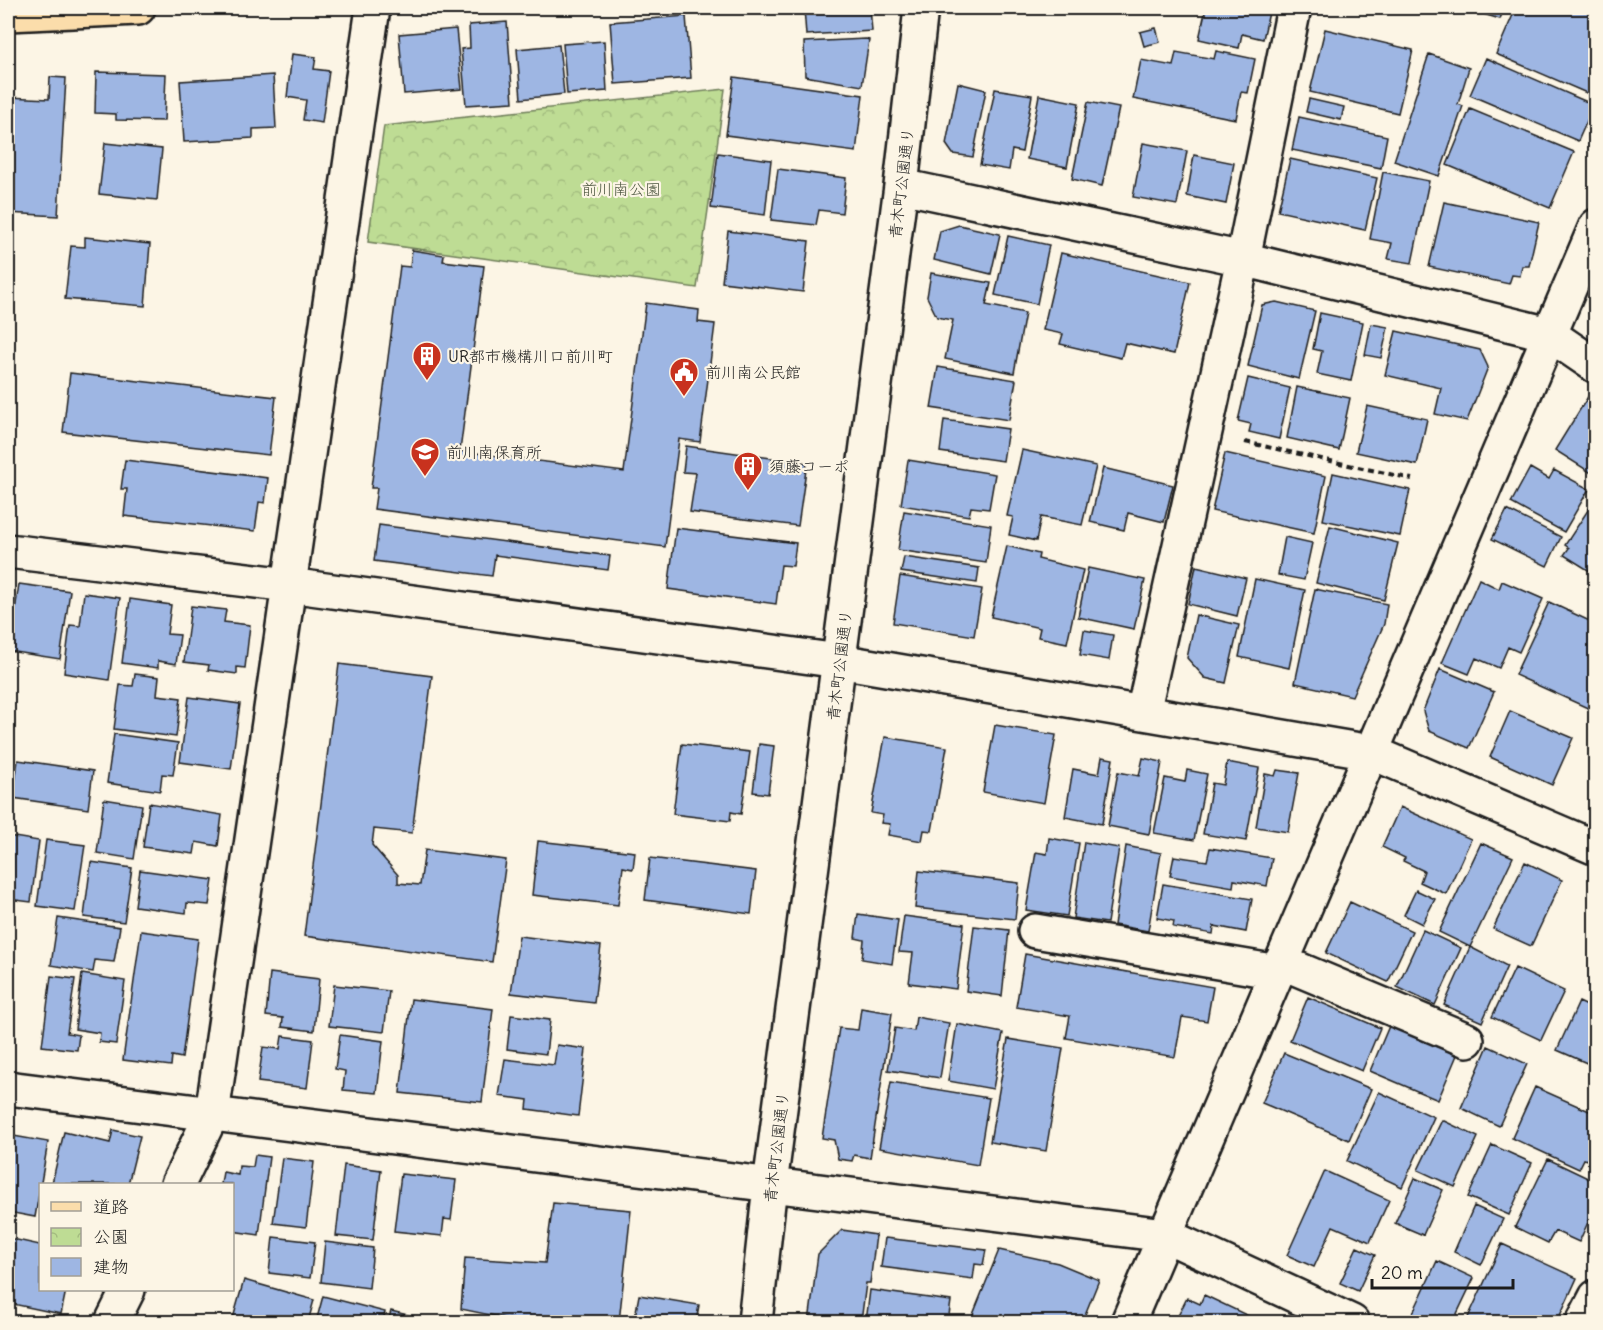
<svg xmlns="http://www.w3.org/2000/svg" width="1603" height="1330" font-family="Delius,'Klee One',sans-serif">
<defs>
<pattern id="park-crowns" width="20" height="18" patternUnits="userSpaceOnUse" patternTransform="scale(1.5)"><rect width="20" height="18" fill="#bedc94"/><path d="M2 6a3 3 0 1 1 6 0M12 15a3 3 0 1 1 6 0" fill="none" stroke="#a3bc7f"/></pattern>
</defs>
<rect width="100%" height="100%" fill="#fcf5e5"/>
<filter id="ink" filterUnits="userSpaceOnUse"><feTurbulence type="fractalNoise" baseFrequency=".0167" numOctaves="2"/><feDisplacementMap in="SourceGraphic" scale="12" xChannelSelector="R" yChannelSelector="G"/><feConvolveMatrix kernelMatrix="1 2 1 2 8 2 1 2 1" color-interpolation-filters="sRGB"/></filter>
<g filter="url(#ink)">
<!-- park -->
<path fill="url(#park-crowns)" stroke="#6d7c58" stroke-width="1.5" d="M725,89L697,288L368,242L384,126Z"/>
<!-- building -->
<path fill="#9eb6e3" stroke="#1c1c1c" stroke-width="1.5" d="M804,8H870L872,31L806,35Z
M1038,8H1119V13H1038Z
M1206,8H1270L1263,39L1242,34L1239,48L1199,39Z
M1463,8H1504L1500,19Z
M1516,8H1576L1596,16V97L1496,54Z
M686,16L691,78L615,84L610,22Z
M507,22L513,102L466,105L461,49L470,48L469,25Z
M1156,28L1160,42L1144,46L1140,32Z
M456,29L462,89L404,94L399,34Z
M1325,29L1413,50L1398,113L1310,92Z
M866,39L869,40L862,86L805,76L804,42Z
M604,41L607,91L567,94L563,44Z
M559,45L564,94L521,99L517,49Z
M1216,51L1255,59L1248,93L1241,92L1236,119L1133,99L1141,60L1173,66L1176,52L1214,59Z
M292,54L316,57L314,69L329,71L322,123L303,120L306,100L287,97Z
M1429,54L1469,68L1458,104L1463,106L1439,176L1394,161Z
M1486,58L1594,105L1578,141L1470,95Z
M96,72L166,74L164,121L116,120V114L95,113Z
M273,75L276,128L253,129V138L184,142L180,81Z
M50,77L66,78L58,216L8,213V97L49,99Z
M734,77L863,95L856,152L726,135Z
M958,83L986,90L973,157L953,154L946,144Z
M995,89L1032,95L1022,152L1012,150L1009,170L980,165Z
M1039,95L1079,103L1067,167L1027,159Z
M1309,99L1344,107L1341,120L1306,112Z
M1088,102L1119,108L1102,186L1072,179Z
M1470,109L1574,152L1550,208L1447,165Z
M1299,117L1387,136L1381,168L1292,150Z
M105,143L162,149L157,200L99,194Z
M1143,143L1187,151L1177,205L1133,197Z
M718,153L771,160L765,215L711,208Z
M1194,155L1234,163L1226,204L1187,196Z
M1290,159L1377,178L1365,230L1278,211Z
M778,169L846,178L842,213L819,210L816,225L771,220Z
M1383,172L1429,181L1412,263L1388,259L1392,243L1370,239Z
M1444,202L1539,222L1529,266H1522L1520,276L1512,275L1509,284L1429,267Z
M959,225L1000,234L991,274L934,260L940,231Z
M728,231L809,241L803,292L722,282Z
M1008,236L1049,245L1037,304L995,295Z
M85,237L150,244L145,306L65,299L71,246L85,247Z
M412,250L444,255L443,261L484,266L460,451L624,472L646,303L699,310L698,322L715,324L700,442L679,439L665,547L374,509L377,488H371L400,266L410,267Z
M1061,253L1190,282L1174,354L1125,343L1121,358L1060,344L1063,334L1043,330Z
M931,273L991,283L986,305L1025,313L1014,373L945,359L953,320L937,317L927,297Z
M1276,302L1315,311L1299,379L1248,366L1262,305Z
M1320,313L1363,322L1351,381L1317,374L1322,351L1313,349Z
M1371,324L1388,327L1381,358L1365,355Z
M1396,331L1480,350L1488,367L1467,421L1435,414L1441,388L1385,375Z
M938,367L1016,380L1009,420L931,408Z
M70,373L276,397L269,455L63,432Z
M1248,378L1290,388L1279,439L1249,432L1251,424L1238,421Z
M1297,387L1350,398L1339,450L1287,438Z
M1589,395L1596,399V476L1555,450Z
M1367,406L1427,419L1417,465L1356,452Z
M944,420L1008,429L1003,461L940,452Z
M686,446L807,463L798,526L690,512L696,473L683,472Z
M1022,450L1096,466L1082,525L1041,517L1036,541L1009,535L1013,517L1007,516Z
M1225,453L1326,476L1314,533L1212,511Z
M125,460L268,478L265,503L259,502L255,531L124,516L127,489H121Z
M908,460L995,474L989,509L971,507L969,516L901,505Z
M1103,468L1173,485L1164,522L1128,513L1124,530L1090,522Z
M1530,468L1549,479L1554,470L1589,489L1564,532L1511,503Z
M1333,473L1410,490L1400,536L1323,520Z
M1596,498V569L1593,573L1564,555L1569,548L1565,545Z
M1507,510L1561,537L1547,566L1492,539Z
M904,511L991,525L986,563L898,550Z
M379,525L610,556L608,570L495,555L492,576L374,561Z
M1330,526L1398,543L1384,600L1316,583Z
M676,528L796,543L793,566L781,565L776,604L668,589Z
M1285,537L1312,543L1304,580L1278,575Z
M1007,546L1039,554L1038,559L1083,570L1067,643L1038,637L1040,628L991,617Z
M904,557L979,568L977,583L901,572Z
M1196,566L1246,578L1237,616L1188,604Z
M1088,568L1145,580L1134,629L1078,617Z
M900,576L982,589L974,636L893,623Z
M1255,579L1305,590L1289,668L1239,657Z
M1479,579L1499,589L1502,581L1543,599L1519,652L1508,647L1499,668L1476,658L1469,674L1442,663Z
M19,584L70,591L60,659L9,651Z
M1315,589L1387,604L1384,624L1352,696L1295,683Z
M84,593L120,598L109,680L64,673L70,625L80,626Z
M130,599L171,605L167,634L180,635L176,664L158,661V668L122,663Z
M1549,602L1596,624V702L1592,710L1515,675Z
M191,606L226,610L224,622L250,625L245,668L237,667V674L208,670L209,665L184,662Z
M1196,615L1239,625L1226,683L1205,678L1187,658Z
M1084,630L1113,635L1109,660L1080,655Z
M339,664L432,676L412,833L374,829L372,845L398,875V883L420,885L425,850L506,860L492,962L304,936Z
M1440,669L1494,692L1469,748L1429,731L1423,711Z
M135,674L159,677L157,695L181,698L176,737L114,729L120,685L133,686Z
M189,697L240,704L231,769L180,762Z
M1510,711L1573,738L1552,785L1490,757Z
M995,725L1056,735L1044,803L983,792Z
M114,734L178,743L173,775L162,774L160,791L107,783Z
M885,737L947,747L932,831L924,830L922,841L888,835L890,824L881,823L883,815L871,813Z
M682,744L750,752L741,814L731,812L730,821L673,814Z
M759,744L774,746L768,794L753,792Z
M1102,757L1113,759L1102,824L1065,817L1073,769L1099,774Z
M1143,758L1162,762L1149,834L1108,826L1118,772L1139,776Z
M18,760L93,771L88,809L13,798Z
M1227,762L1259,768L1246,841L1203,834L1212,783L1223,785Z
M1187,770L1207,774L1194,840L1154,833L1165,778L1185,782Z
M1277,770L1299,773L1288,832L1256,827L1265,774L1275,776Z
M104,799L142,805L134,859L97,853Z
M149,803L222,815L218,846L196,842L194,854L143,847Z
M1400,807L1471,839L1446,894L1420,882L1424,871L1403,861L1405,858L1382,847Z
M8,836L39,841L31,902L8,899Z
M1049,838L1079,843L1067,916L1026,910L1036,852L1047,854Z
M46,840L85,845L75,911L37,906Z
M538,841L635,852L633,869L623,867L618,905L532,895Z
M1084,842L1119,848L1107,923L1073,918Z
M1481,843L1513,857L1470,947L1439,932Z
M1126,846L1161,853L1148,931L1114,925Z
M1210,848L1272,858L1267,886L1234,880L1233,887L1170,876L1174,856L1207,861Z
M650,858L756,871L751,914L645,900Z
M91,862L132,868L124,922L84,917Z
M1525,862L1562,880L1531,946L1493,929Z
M140,870L213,880L209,905L187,903L186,913L135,906Z
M919,871L1019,883L1015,919L915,908Z
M1163,884L1252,899L1246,932L1214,926L1213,934L1173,927L1174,921L1157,918Z
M1416,890L1435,899L1422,924L1404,915Z
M1350,902L1412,931L1388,982L1326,953Z
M858,914L898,920L892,964L862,959L864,940L855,938Z
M904,916L964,924L956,989L909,983L913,953L899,952Z
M58,918L120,927L114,962L95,960L93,972L51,965Z
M974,926L1009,930L1002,996L966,991Z
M1423,930L1461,948L1435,1005L1397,987Z
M141,931L198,939L182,1058L172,1056L171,1066L123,1060Z
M519,936L601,946L594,1003L511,993Z
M1470,947L1507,966L1482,1022L1444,1005Z
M1025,954L1213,987L1207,1021L1182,1017L1175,1057L1066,1038L1070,1016L1016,1007Z
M1515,968L1564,991L1541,1040L1492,1017Z
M270,973L319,979L314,1031L282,1027L283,1018L266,1016Z
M82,974L125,981L116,1044L99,1042L100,1033L75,1029Z
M51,976L75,979L67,1033L79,1035L77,1050L42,1046Z
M334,985L389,991L384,1032L329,1026Z
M1308,997L1380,1028L1362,1071L1290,1040Z
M411,999L493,1009L482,1102L400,1093Z
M1579,1002L1596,1010V1067L1557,1050Z
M861,1008L892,1013L870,1158L854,1155L852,1161L838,1159L834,1140L822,1138L839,1028L858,1030Z
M511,1015L550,1020L546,1054L507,1049Z
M916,1017L949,1023L940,1078L888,1070L895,1028L914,1031Z
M957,1024L1003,1033L993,1089L948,1081Z
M1389,1026L1457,1055L1438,1100L1370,1071Z
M340,1035L383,1041L377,1093L343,1090L345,1071L335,1069Z
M282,1036L313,1040L307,1088L258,1082L263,1047L280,1049Z
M1008,1039L1063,1048L1046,1151L990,1142Z
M557,1045L586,1049L578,1116L527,1109L528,1100L499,1096L505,1059L554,1065Z
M1488,1046L1527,1064L1499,1126L1461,1108Z
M1284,1053L1371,1089L1349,1140L1262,1103Z
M891,1082L989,1098L978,1165L879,1148Z
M1535,1087L1596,1114V1156L1593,1162L1584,1159L1579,1169L1512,1138Z
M1379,1092L1434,1117L1402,1187L1347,1161Z
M1442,1120L1478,1137L1455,1187L1418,1170Z
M113,1130L140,1136L128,1184H61L52,1183L64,1132L110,1143Z
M8,1135L48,1142L35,1217L8,1212Z
M1492,1145L1532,1163L1509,1215L1468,1197Z
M255,1155L269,1157L259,1235L232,1231V1184H221L223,1172L238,1175L239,1166L253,1167Z
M282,1158L314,1162L306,1227L273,1223Z
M1548,1159L1596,1182V1221L1590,1218L1579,1242L1555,1231L1548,1243L1515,1227Z
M344,1165L381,1170L373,1240L336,1236Z
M1325,1171L1389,1200L1370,1242L1333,1226L1314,1267L1287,1255Z
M401,1174L456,1180L451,1220L444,1219L442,1236L394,1231Z
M1415,1178L1443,1190L1423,1235L1395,1223Z
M553,1203L631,1210L619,1322H524L461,1309L465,1258L545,1263Z
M1474,1206L1503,1219L1481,1265L1454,1252Z
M842,1230L876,1235L870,1283H866L861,1322H809L818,1254Z
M273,1237L315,1242L310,1278L269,1273Z
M8,1238L40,1245V1290H66L61,1314L8,1303Z
M885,1238L986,1250L983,1265L975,1264L973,1279L881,1267Z
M325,1242L373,1248L369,1288L321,1282Z
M1502,1244L1577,1278L1557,1322H1466Z
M1357,1247L1375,1255L1358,1291L1340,1283Z
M999,1250L1058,1263L1099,1280L1082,1322H970Z
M1437,1261L1474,1278L1453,1322H1429L1412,1315Z
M244,1280L314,1300L308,1322H232Z
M870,1290L951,1301L948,1322H866Z
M639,1295L699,1305L696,1322H634Z
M1204,1295L1257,1320L1256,1322H1175L1187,1298L1200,1304Z
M323,1296L385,1312L383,1322H316Z
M391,1311L437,1322H388Z"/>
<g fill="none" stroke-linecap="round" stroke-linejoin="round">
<!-- minor casing -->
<g stroke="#1c1c1c" stroke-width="38">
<path id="minor" d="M901,186L1243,259L1549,334L1596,366
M8,551L289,585L839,661L1371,752L1596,848
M1143,713L1243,259L1294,8
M1035,931L1277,972
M1281,962L1467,1040
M8,1088L1165,1235L1352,1322
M178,1184L212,1114L373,8
M112,1322L128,1290
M755,1322L770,1185L901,186L921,8
M1128,1322L1596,226
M1583,1322L1596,1297"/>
</g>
<!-- major casing -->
<g stroke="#1c1c1c" stroke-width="38">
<path id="major" d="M8,14L138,8"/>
</g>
<!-- path -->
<path stroke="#1c1c1c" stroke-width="4" stroke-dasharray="6 4.5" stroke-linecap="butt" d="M1245,442L1412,479"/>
<!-- minor -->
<use href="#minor" stroke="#fcf5e5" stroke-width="33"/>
<!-- major -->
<use href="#major" stroke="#fbddab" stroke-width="33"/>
</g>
</g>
<!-- icons -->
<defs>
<g id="building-pin" transform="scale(1.5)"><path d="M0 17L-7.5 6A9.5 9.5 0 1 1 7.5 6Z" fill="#c8321e" stroke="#fcf5e5"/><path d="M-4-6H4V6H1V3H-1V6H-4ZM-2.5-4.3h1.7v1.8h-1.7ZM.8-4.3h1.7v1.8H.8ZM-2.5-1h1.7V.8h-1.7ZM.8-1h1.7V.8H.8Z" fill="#fff"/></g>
<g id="civic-pin" transform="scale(1.5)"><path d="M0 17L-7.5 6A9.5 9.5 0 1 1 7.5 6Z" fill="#c8321e" stroke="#fcf5e5"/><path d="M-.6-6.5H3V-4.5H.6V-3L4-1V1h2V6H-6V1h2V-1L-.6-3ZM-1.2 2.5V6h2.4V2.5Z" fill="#fff"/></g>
<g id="school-pin" transform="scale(1.5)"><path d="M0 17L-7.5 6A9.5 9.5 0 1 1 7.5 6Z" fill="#c8321e" stroke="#fcf5e5"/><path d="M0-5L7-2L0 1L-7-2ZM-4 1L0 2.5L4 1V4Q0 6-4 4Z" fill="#fff"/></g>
</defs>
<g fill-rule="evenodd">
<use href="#building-pin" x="427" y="356"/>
<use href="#civic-pin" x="684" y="372"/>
<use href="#school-pin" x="425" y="452"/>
<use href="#building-pin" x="748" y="466"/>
</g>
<g text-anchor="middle" stroke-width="4.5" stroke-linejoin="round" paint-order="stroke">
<!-- street labels -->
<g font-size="16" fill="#1c1c1c" stroke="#fcf5e5">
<text transform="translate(901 183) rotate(-83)" y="6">青木町公園通り</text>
<text transform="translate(839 665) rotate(-83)" y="6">青木町公園通り</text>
<text transform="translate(776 1147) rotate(-83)" y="6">青木町公園通り</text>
</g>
<!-- park labels -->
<g font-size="16" fill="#4d5640" stroke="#fcf5e5">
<text x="621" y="195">前川南公園</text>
</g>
<!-- poi labels -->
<g font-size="16" fill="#1c1c1c" stroke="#fcf5e5" text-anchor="start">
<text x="448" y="362">UR都市機構川口前川町</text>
<text x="705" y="378">前川南公民館</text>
<text x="446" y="458">前川南保育所</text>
<text x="769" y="472">須藤コーポ</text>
</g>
</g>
<!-- margin -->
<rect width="1603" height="1330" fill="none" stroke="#fcf5e5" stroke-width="30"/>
<rect x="15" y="15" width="1573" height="1300" fill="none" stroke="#1c1c1c" stroke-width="2" filter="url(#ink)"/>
<!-- legend -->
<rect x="39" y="1183" width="195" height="108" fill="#fcf5e5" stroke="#a29e95" stroke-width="1.5"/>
<rect x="51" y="1202" width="30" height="9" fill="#fbddab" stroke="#a29e95" stroke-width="1.5"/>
<text x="93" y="1213" font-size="18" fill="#1c1c1c">道路</text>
<rect x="51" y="1228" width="30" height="18" fill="url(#park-crowns)" stroke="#a29e95" stroke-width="1.5"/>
<text x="93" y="1243" font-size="18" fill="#1c1c1c">公園</text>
<rect x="51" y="1258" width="30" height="18" fill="#9eb6e3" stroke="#a29e95" stroke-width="1.5"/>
<text x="93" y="1273" font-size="18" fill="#1c1c1c">建物</text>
<!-- scale -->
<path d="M1372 1279v9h141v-9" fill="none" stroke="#1c1c1c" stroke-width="3"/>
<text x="1381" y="1279" font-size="18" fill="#1c1c1c" stroke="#fcf5e5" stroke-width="4.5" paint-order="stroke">20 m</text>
</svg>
